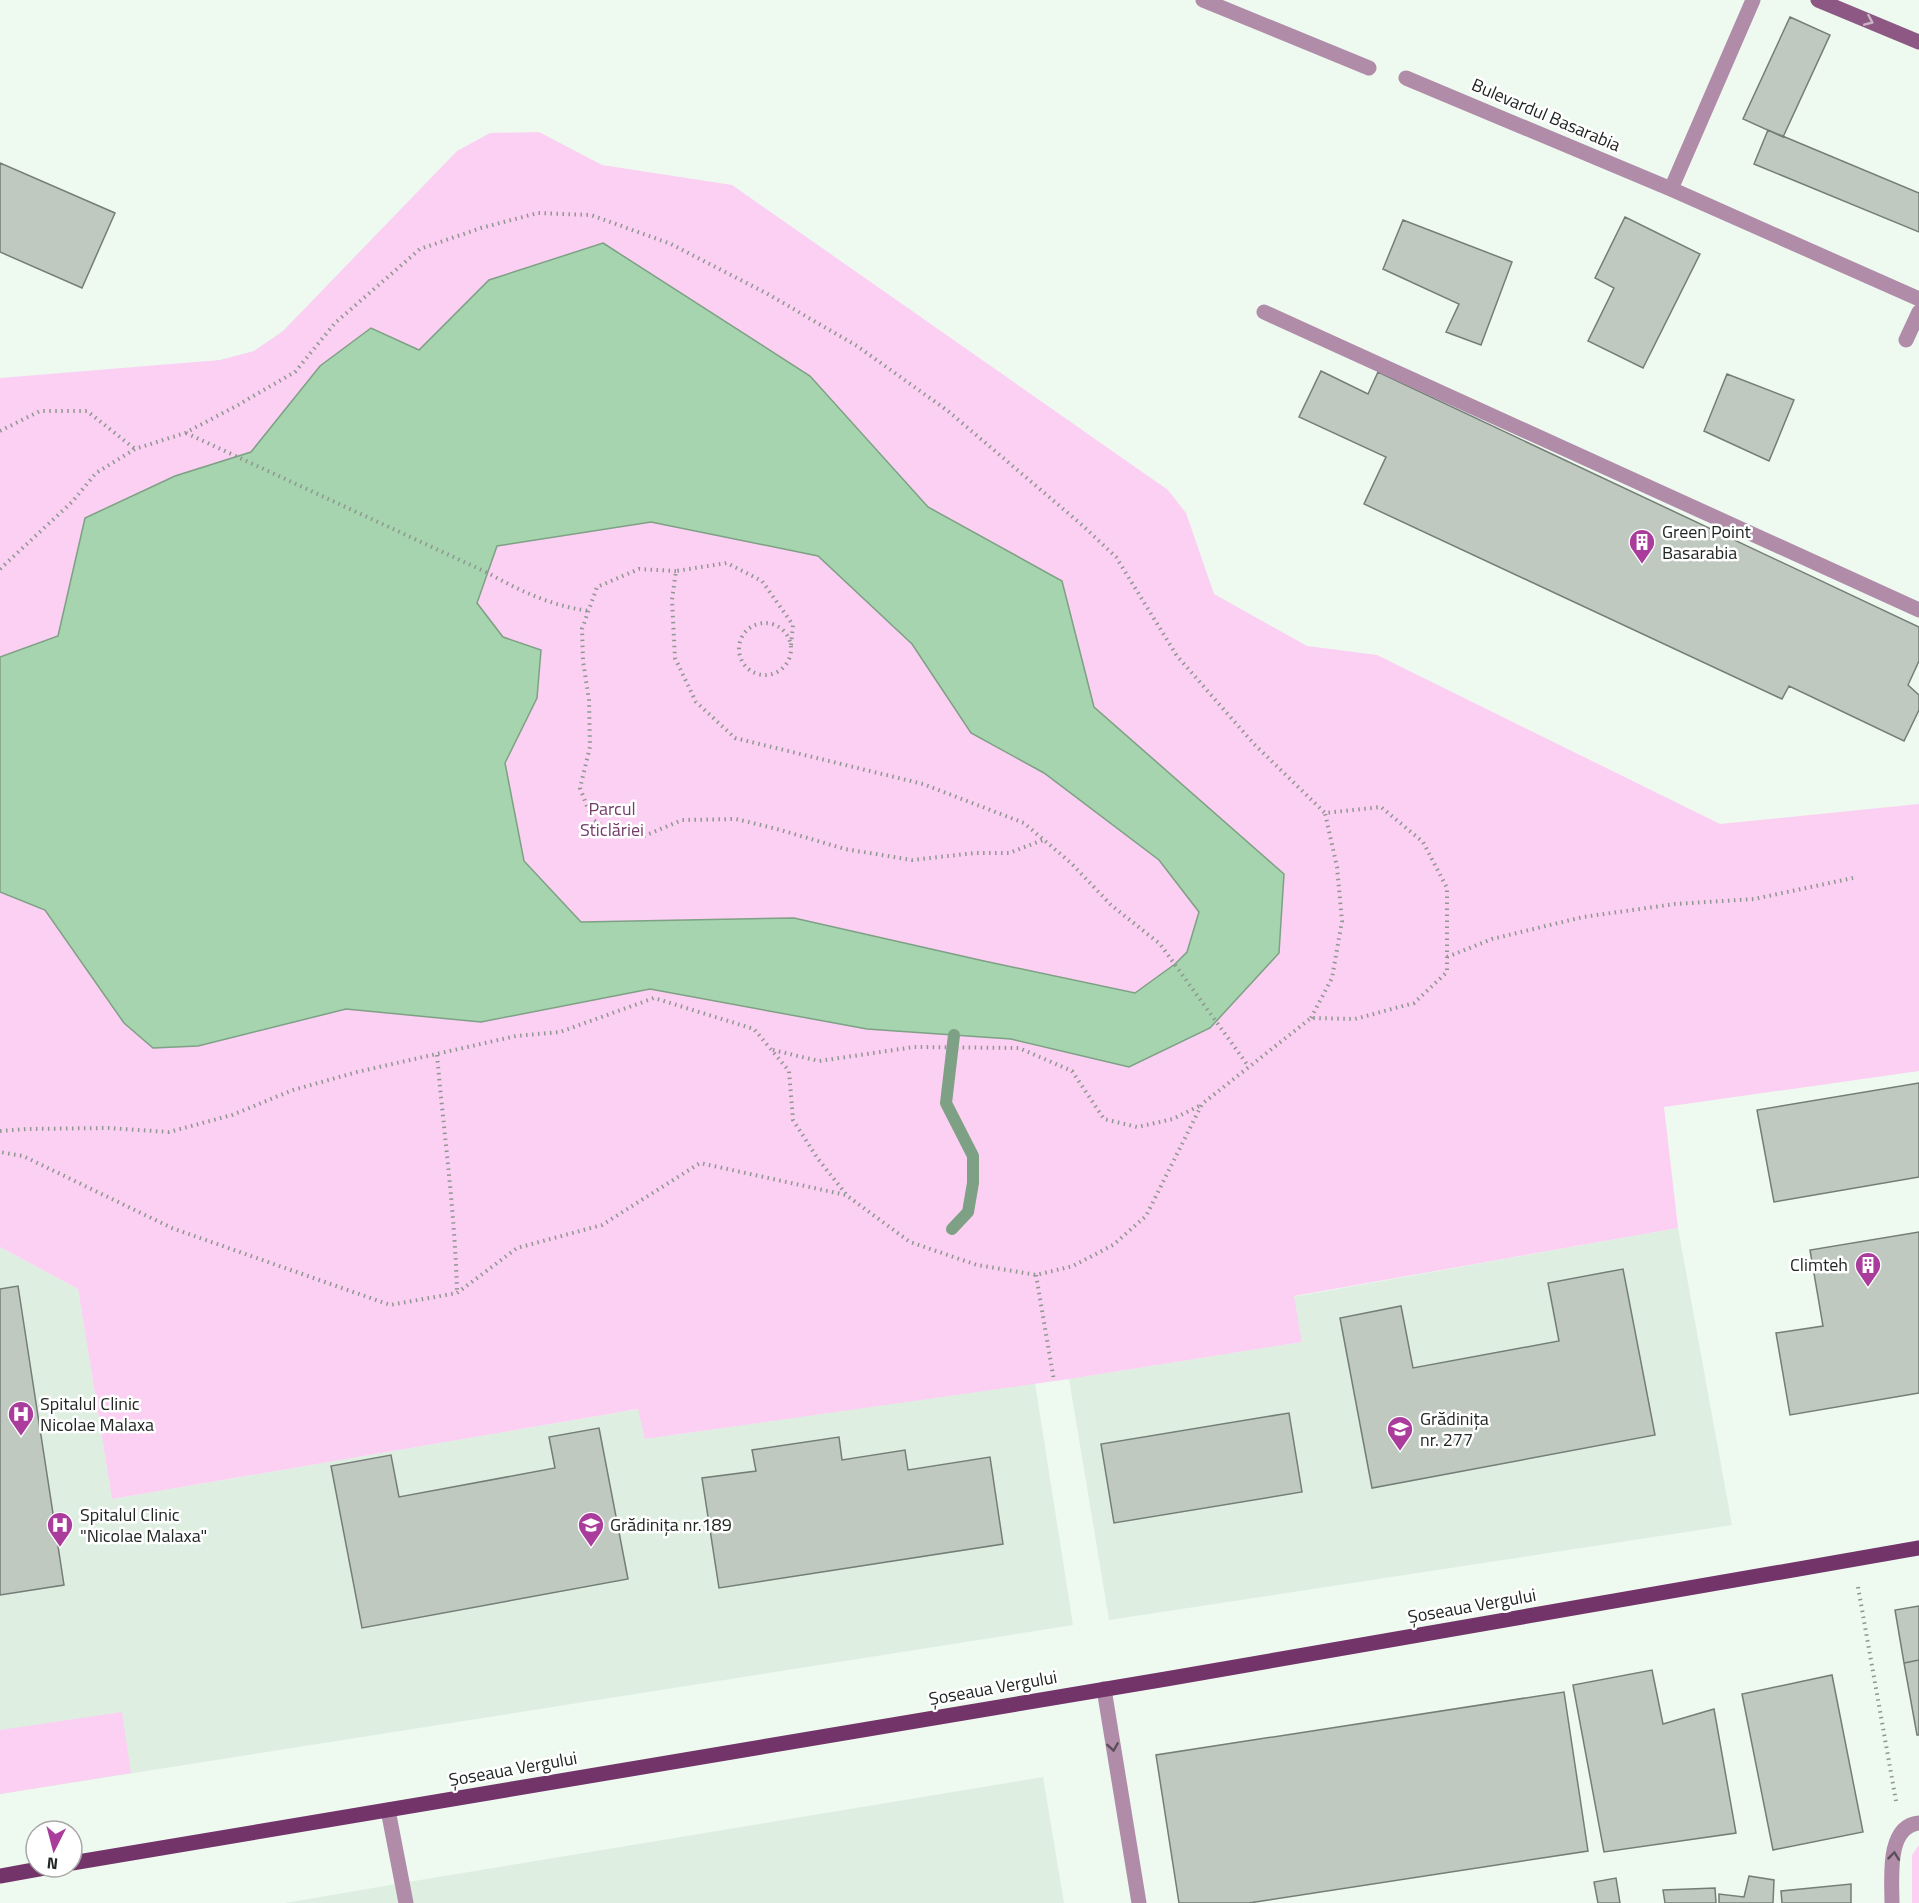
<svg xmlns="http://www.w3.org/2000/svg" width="1919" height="1903" font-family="'Titillium Web',sans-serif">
<rect width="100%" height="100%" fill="#eef9f0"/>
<!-- built -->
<path fill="#deefe1" d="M1678,1228L1732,1525L1109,1620L1069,1379L1302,1342L1293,1297Z
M0,1247L78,1289L112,1499L639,1409L646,1439L1035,1383L1073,1625L0,1794Z
M1043,1777L1064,1903H285L402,1883Z"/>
<!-- green -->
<path fill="#fbd0f3" d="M539,132L602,165L732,185L1168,490L1186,513L1214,594L1307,646L1377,655L1720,824L1919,804V1071L1664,1107L1678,1228L1294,1296L1302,1342L1069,1379L645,1439L638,1409L112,1499L78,1289L0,1247V378L220,360L254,351L283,331L457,151L490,133Z
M122,1712L131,1773L0,1794V1730Z
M1919,1845V1903H1912V1855Z"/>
<!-- water -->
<path fill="#a5d4ae" stroke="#7ea084" stroke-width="1.5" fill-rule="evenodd" d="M603,243L810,376L928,507L1062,581L1094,707L1284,874L1279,953L1210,1028L1129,1067L1011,1039L867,1029L650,989L481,1022L346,1009L198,1046L153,1048L124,1023L45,910L0,892V657L58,636L85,518L175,476L251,452L320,366L371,328L419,350L489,280ZM651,522L818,556L912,644L971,733L1044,773L1159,860L1199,912L1187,952L1175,964L1135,993L984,961L794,918L581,922L524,861L505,763L537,698L541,650L503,637L477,603L497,546Z"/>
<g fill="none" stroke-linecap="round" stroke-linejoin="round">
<!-- stream -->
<path stroke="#7ea084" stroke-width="12" d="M952,1229L968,1212L973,1183V1156L946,1103L954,1035"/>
</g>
<!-- building -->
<path fill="#bfc9c0" stroke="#747e76" stroke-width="1.5" d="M1790,17L1830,35L1783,137L1743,119Z
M1768,130L1919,193V232L1754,164Z
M0,163L115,213L82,288L0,252Z
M1625,217L1700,254L1643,368L1588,341L1614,288L1595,278Z
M1403,220L1512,262L1481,345L1446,332L1459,304L1383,269Z
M1321,371L1368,394L1378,372L1919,627V661L1908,685L1919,695V710L1904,741L1789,686L1782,699L1364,504L1386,457L1299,417Z
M1727,374L1794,400L1769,461L1704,431Z
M1919,1083V1177L1774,1202L1757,1110Z
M1919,1232V1393L1790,1415L1776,1333L1823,1326L1810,1250Z
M1623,1269L1655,1435L1372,1488L1340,1318L1401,1306L1413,1368L1559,1341L1548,1283Z
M18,1286L64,1585L0,1595V1289Z
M1289,1413L1302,1492L1114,1523L1101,1444Z
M599,1428L628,1579L362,1628L331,1466L391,1455L399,1497L555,1468L549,1437Z
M839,1437L842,1460L905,1450L908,1470L990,1457L1003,1544L719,1588L702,1478L756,1471L752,1450Z
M1919,1606V1660L1904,1663L1895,1610Z
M1919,1660V1735H1917L1904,1663Z
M1652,1670L1663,1724L1714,1709L1736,1833L1604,1852L1573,1685Z
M1832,1675L1863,1832L1773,1850L1742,1694Z
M1564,1692L1588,1851L1249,1903H1179L1156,1755Z
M1749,1876L1774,1880L1773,1903H1719V1894L1744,1897Z
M1616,1878L1620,1903H1598L1594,1882Z
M1851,1884V1903H1782L1781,1891Z
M1715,1888L1716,1903H1665L1663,1890Z"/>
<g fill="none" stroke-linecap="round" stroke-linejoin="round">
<!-- path -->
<path stroke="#8f9790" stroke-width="4" stroke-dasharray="1.5 4.5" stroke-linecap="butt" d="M0,431L40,411H87L135,449
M186,433L488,573C520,591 552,606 589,611
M0,569L72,502L96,473L135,449L185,433L238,405L295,372L335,323L420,249L481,228L538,213L591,215L671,244L766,293L857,346L948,411L1082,525L1116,557L1177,656L1254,744L1325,813L1381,807L1423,842L1447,888V972L1414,1003L1355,1019L1311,1018L1202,1104L1146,1216L1113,1245L1073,1266L1036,1275L977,1265L910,1242L846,1195L700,1163L602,1225L517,1248L457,1293L390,1305L172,1228L23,1156L0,1152
M676,571L639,569L597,587L582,629L583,661L589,700L590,747L580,788L592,819L618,836H644L682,820L736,819L777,829L845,849L912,860L975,853H1009L1043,840
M739 649a26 26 0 1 1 52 0a26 26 0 1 1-52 0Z
M791,645L793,625L762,581L727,563L676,571L672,600L675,658L696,702L735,738L923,784L1024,823L1071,863L1111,905L1160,944L1249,1067
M1447,957L1492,939L1583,917L1675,904L1754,899L1853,878
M1311,1018L1332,978L1342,921L1337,867L1325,813
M773,1050L819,1061L914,1047L1019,1048L1072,1071L1104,1119L1137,1127L1173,1119L1201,1105
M437,1055C444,1134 455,1213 457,1292
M0,1131L26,1129L108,1128L169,1132L232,1115L293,1090L357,1072L516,1036L560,1032L654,998L754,1029L789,1071L793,1120L818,1159L846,1194
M1036,1275L1054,1381
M1858,1587L1896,1801"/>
<!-- service -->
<path stroke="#b08ca9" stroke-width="15" d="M1203,0L1369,68
M1406,78L1671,189L1919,299
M1671,189L1753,0
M1264,312L1919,610
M1906,340L1919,312
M388,1810L406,1903
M1892,1903C1892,1879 1886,1826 1919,1823"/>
<!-- minor -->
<path stroke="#b08ca9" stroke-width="15" d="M1104,1689L1139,1903"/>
<!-- secondary -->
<path stroke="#8d5984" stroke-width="15" d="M1818,0L1919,42"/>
<!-- primary -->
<path stroke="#723469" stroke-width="15" d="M72,1863L1166,1679L1919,1548
M0,1876L50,1867"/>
</g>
<!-- one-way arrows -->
<defs><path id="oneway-chevron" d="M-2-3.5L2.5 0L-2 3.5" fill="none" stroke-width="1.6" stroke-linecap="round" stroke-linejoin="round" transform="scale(1.5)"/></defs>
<use stroke="#ccb4c8" href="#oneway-chevron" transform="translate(1869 21) rotate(23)"/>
<g stroke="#5b4f59">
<use href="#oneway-chevron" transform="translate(1113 1747) rotate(81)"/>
<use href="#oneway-chevron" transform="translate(1894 1856) rotate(-84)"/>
</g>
<!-- icons -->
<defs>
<g id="building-pin" transform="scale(1.35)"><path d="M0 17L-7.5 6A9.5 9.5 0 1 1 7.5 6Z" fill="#aa3d9c" stroke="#fff"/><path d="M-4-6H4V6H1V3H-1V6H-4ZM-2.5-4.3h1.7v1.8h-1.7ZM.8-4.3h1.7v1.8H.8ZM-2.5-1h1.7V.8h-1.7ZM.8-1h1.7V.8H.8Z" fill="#fff"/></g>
<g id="hospital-pin" transform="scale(1.35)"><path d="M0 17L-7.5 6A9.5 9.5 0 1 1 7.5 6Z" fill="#aa3d9c" stroke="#fff"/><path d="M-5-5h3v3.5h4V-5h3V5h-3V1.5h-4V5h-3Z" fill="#fff"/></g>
<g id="school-pin" transform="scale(1.35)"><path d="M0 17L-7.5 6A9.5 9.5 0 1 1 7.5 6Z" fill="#aa3d9c" stroke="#fff"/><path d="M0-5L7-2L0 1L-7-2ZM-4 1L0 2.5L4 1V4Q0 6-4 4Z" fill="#fff"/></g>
</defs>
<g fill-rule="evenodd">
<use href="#building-pin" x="1642" y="542"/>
<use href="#building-pin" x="1868" y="1265"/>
<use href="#hospital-pin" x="21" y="1414"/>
<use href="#school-pin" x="1400" y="1429"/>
<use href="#hospital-pin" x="60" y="1525"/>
<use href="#school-pin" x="591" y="1525"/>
</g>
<g text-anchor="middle" stroke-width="5" stroke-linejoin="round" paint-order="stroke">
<!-- street labels -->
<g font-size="18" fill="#222623" stroke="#fff">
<text transform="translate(1546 115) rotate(23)" y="6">Bulevardul Basarabia</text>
<text transform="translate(1472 1606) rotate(-10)" y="6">Șoseaua Vergului</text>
<text transform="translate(993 1688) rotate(-10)" y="6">Șoseaua Vergului</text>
<text transform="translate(513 1769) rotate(-10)" y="6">Șoseaua Vergului</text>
</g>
<!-- poi labels -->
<g font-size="18" fill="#222623" stroke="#fff" text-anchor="start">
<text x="1662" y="538">Green Point<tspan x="1662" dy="21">Basarabia</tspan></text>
<text x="1848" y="1271" text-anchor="end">Climteh</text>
<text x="40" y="1410">Spitalul Clinic<tspan x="40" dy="21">Nicolae Malaxa</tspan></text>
<text x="1420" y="1425">Grădinița<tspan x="1420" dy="21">nr. 277</tspan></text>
<text x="80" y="1521">Spitalul Clinic<tspan x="80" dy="21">"Nicolae Malaxa"</tspan></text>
<text x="610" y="1531">Grădinița nr.189</text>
</g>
<!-- park labels -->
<g font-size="18" fill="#743c6b" stroke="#fff">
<text x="612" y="815">Parcul<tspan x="612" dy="21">Sticlăriei</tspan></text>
</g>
</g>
<!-- north arrow -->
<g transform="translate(54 1849) rotate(186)"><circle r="28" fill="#ffffff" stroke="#a7a8a7" stroke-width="1.5"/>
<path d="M0-4.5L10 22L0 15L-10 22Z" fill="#aa3d9c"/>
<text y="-9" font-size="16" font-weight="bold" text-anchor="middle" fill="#222623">N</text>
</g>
</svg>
